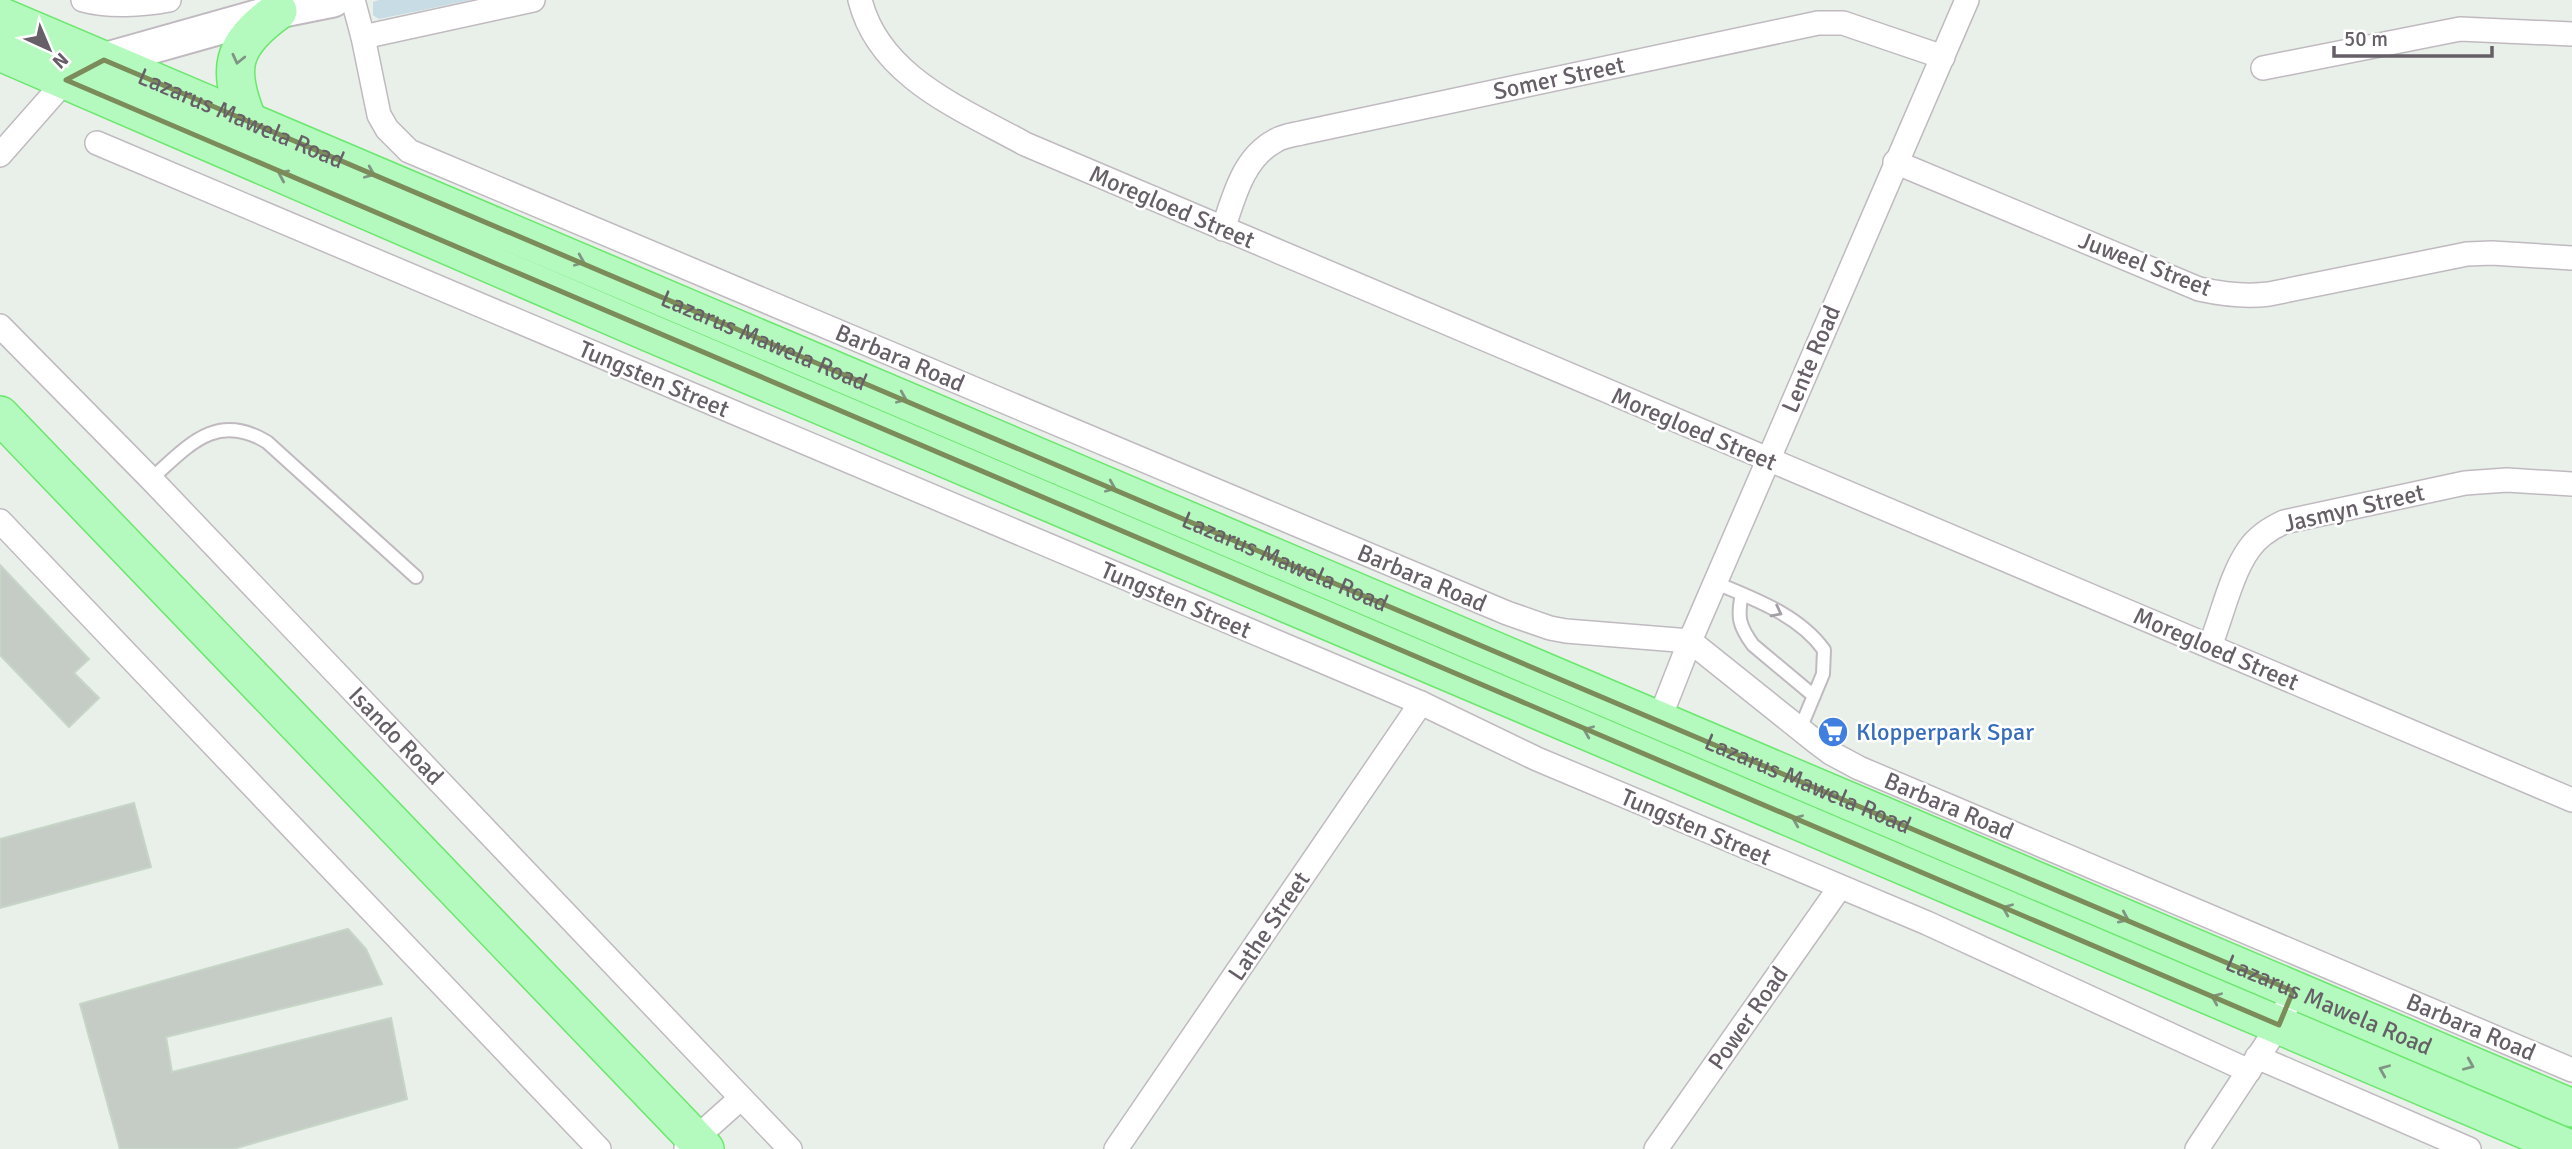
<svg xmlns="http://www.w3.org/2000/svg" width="2572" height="1149" font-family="Signika,sans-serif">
<rect width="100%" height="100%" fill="#e8f0e9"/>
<!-- green -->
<path fill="#c7dce5" d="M379,0H471L379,19L373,15V2Z"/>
<!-- building -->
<path fill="#c5ccc5" stroke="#c7d5c7" stroke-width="2" d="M0,565L89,659L74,673L99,698L69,727L0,655Z
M134,803L151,867L0,908V839Z
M348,929L366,949L382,984L166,1037L172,1072L391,1018L407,1099L233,1149H120L80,1004Z"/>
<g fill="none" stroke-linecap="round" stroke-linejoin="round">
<!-- lane casing -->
<g stroke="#c0bac0" stroke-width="16">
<path id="lane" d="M151,479C188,446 216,411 267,442L416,577
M1716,583C1754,599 1799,615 1824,650L1823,674L1800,729
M1742,594C1737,617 1739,626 1753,645L1814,696"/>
</g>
<!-- street casing -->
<g stroke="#c0bac0" stroke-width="26">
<g id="street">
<path d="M83,0C108,7 143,5 169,0"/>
<path d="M353,0L363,37L379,115L387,129L409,151L1507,613L1550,628L1566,631L1690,641L1815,741L1831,753L1859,768L2572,1070"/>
<path d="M860,0C879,77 962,109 1025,144L2572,800"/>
<path d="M363,37L533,0"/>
<path d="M2263,68L2460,29L2572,34"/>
<path d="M97,143L1421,703L1537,759L1927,923L2249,1071"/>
<path d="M0,155L66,80"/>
<path d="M1895,162L2199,289C2222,294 2246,297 2269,294L2467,254L2492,253L2572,258"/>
<path d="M1223,229C1234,197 1243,158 1275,141C1283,136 1293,135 1301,133L1818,23H1843L1943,57"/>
<path id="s1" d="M0,326L151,479L790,1149"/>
<path d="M0,521L599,1149"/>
<path d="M2210,646C2222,616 2231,574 2249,549C2258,536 2271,528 2284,522L2465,483L2507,480L2572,484"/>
<path d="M1659,720L1690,641L1967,0"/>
<path d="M2257,1057L2469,1149"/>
<path d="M686,1147L741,1098"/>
<path d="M1116,1149L1421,703"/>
<path d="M1656,1149L1840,887"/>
<path d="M2197,1149L2279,1025L2293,991"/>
</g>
</g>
<!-- secondary casing -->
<g stroke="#c0b9c0" stroke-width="37">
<path id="secondary" d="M90,68L104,60L278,11L333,0"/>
</g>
<!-- primary casing -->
<g stroke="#6ae76d" stroke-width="40">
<g id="primary">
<path id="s2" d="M0,16L2572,1108"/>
<path d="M0,52L636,327L2570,1149"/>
<path d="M248,121C226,68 231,45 278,11"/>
<path d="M0,415L705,1149"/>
</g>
</g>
<!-- lane -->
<use href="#lane" stroke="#fff" stroke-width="12"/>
<!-- street -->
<use href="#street" stroke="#fff" stroke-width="23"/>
<!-- secondary -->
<use href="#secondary" stroke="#fff" stroke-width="33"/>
<!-- primary -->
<use href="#primary" stroke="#b4f9be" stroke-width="37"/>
</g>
<!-- one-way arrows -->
<defs><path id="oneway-chevron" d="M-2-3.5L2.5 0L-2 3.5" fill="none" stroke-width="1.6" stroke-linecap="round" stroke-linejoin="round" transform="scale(1.75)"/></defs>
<g stroke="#819585">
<use href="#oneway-chevron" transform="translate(238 59) rotate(103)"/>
<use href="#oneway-chevron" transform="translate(370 173) rotate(23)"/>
<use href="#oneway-chevron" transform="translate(283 175) rotate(-156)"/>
<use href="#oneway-chevron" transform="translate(580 261) rotate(23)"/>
<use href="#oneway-chevron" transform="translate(902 398) rotate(23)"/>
<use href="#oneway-chevron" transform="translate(1111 487) rotate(23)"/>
<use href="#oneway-chevron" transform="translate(1588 731) rotate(-157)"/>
<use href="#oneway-chevron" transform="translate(1797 820) rotate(-157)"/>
<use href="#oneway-chevron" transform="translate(2007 909) rotate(-157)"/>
<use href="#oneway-chevron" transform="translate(2124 918) rotate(24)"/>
<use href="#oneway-chevron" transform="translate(2216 998) rotate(-157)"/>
<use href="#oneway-chevron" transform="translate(2469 1065) rotate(23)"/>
<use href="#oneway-chevron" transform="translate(2384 1070) rotate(-157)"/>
</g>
<use stroke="#a39fa4" href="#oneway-chevron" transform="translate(1777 612) rotate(27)"/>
<!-- marked area -->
<path fill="none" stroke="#7b8b5a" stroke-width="5" stroke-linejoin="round" d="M104,60L2293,991L2279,1025L66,80Z"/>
<!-- icons -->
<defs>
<g id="supermarket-disc" transform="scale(1.575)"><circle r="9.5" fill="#3f7fe0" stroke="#fff"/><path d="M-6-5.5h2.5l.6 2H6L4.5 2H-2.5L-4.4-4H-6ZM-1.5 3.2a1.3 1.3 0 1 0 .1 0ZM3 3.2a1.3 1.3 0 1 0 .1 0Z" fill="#fff"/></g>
</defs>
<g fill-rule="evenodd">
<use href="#supermarket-disc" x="1833" y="732"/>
</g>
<g text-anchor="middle" stroke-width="5" stroke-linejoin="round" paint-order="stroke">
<!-- street labels -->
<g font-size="24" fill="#665f67" stroke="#fff">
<text transform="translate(1559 78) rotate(-12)" y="8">Somer Street</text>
<text dy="8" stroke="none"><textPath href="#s2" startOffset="262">Lazarus Mawela Road</textPath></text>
<text transform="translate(1172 207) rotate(23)" y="8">Moregloed Street</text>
<text transform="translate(2145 264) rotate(21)" y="8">Juweel Street</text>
<text dy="8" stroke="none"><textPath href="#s2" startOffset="830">Lazarus Mawela Road</textPath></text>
<text transform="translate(900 358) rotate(23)" y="8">Barbara Road</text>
<text transform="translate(1811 359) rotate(-67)" y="8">Lente Road</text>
<text transform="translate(654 379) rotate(23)" y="8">Tungsten Street</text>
<text transform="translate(1694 429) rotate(23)" y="8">Moregloed Street</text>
<text transform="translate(2354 508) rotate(-13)" y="8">Jasmyn Street</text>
<text dy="8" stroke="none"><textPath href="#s2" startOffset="1396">Lazarus Mawela Road</textPath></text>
<text transform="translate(1422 578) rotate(23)" y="8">Barbara Road</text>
<text transform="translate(1176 600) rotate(23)" y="8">Tungsten Street</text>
<text transform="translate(2216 649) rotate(23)" y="8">Moregloed Street</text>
<text dy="8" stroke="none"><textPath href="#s1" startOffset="570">Isando Road</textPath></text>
<text dy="8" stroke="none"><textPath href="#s2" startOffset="1964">Lazarus Mawela Road</textPath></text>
<text transform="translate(1949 806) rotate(23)" y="8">Barbara Road</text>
<text transform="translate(1696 827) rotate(23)" y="8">Tungsten Street</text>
<text transform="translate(1269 926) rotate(-56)" y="8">Lathe Street</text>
<text dy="8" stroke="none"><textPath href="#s2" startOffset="2530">Lazarus Mawela Road</textPath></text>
<text transform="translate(1748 1018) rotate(-55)" y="8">Power Road</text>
<text transform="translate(2471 1027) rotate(23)" y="8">Barbara Road</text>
</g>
<!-- shop labels -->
<g font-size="24" fill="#366cbe" stroke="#fff" text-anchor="start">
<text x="1856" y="740">Klopperpark Spar</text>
</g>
</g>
<!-- north arrow -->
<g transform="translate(49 49) rotate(136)" stroke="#ffffff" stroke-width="5" paint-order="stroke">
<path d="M0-5L12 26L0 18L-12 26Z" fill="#665f67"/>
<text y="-10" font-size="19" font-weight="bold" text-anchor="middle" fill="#665f67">N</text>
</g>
<!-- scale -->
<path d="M2334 46v10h158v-10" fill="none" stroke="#665f67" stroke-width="3.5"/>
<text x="2344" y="46" font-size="21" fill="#665f67" stroke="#ffffff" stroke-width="5" paint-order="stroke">50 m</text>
</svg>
